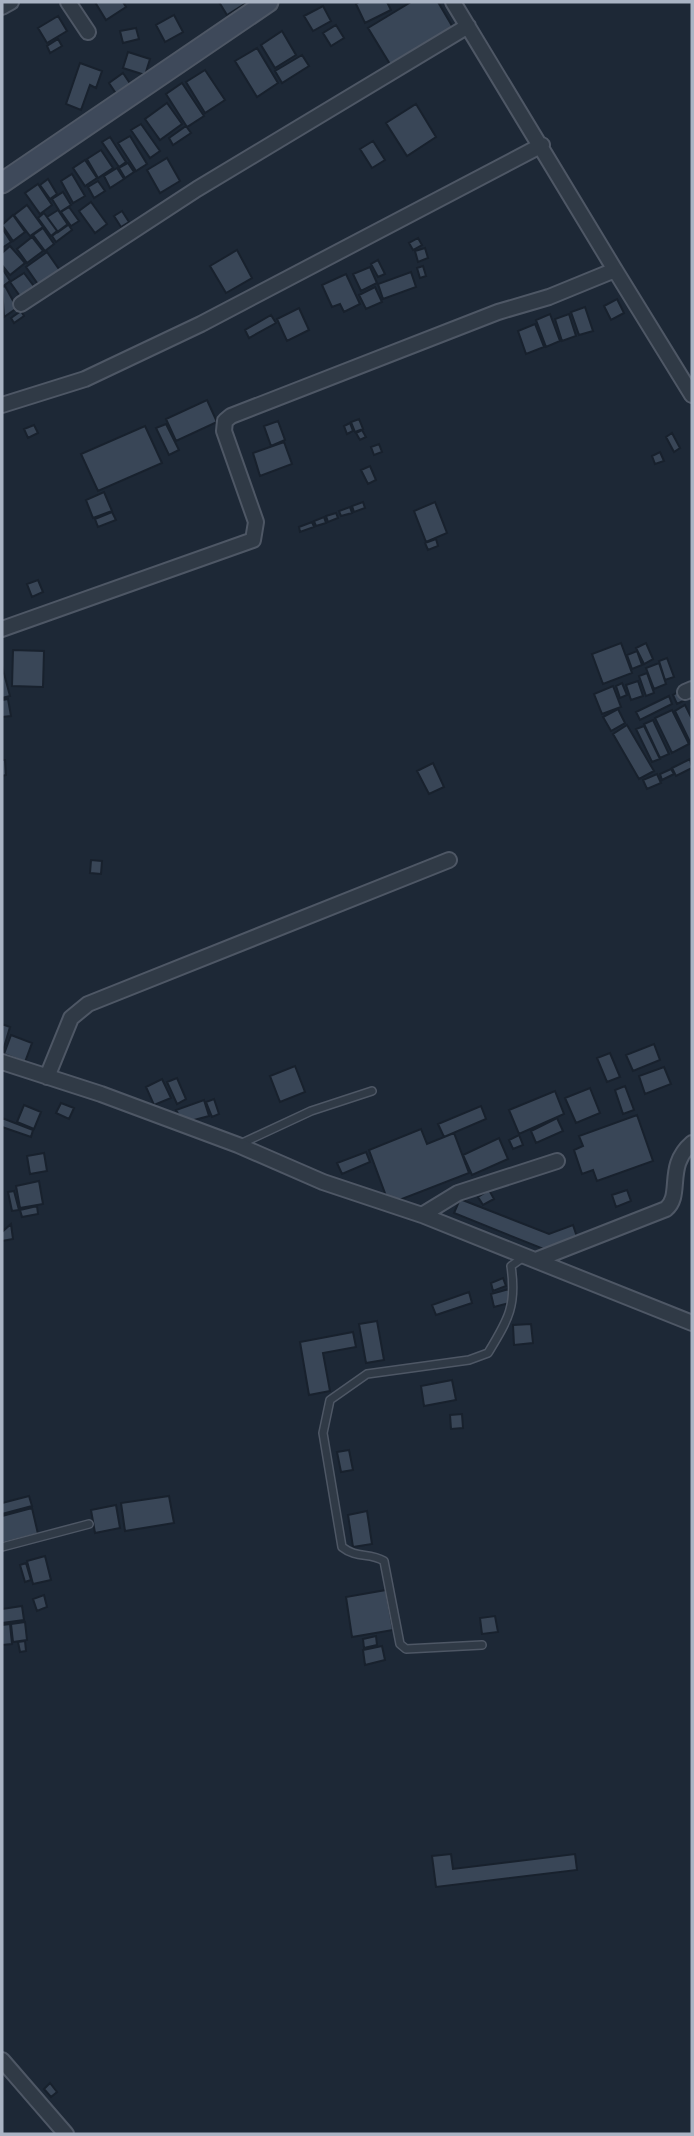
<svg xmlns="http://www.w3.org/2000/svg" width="694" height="2136" font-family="Mulish,sans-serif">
<rect width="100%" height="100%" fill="#1d2836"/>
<!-- building -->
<path fill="#394657" stroke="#18212d" stroke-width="2" d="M95,2H123L126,7L106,20Z
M219,2H245L246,3L227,15Z
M359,2H387L391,10L365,23L356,4Z
M411,2H438L455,31L393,69L368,28Z
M323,6L331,21L313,31L304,16Z
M174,15L183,32L165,42L156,25Z
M58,16L67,31L47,43L38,28Z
M336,25L344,38L331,46L323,33Z
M136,28L139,39L123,43L120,31Z
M282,31L296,55L275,68L261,45Z
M58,39L62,46L50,53L47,46Z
M257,48L278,83L257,97L235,61Z
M128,52L150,59L145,75L123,68Z
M302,55L309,66L282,83L275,71Z
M80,63L102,71L96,88L90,85L81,110L66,104Z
M205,70L225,100L205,113L186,82Z
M123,73L131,85L117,95L109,83Z
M182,83L204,116L187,127L166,94Z
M167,103L182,124L160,140L145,119Z
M416,104L436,137L407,156L386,123Z
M141,124L160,151L150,158L131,130Z
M186,126L191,133L173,145L169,138Z
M130,136L147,164L136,171L118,143Z
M110,137L126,162L119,167L102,142Z
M373,141L385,160L372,168L360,149Z
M101,150L113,168L98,178L87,159Z
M167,158L180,181L160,193L147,170Z
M85,160L97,178L85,186L73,168Z
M128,163L134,172L125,178L119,168Z
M117,168L124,179L110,188L104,176Z
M72,174L85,196L73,203L61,181Z
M48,179L57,194L50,199L40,185Z
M98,181L105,191L94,198L88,187Z
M38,184L52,205L40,214L25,193Z
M63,192L71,205L60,212L52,199Z
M91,202L107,224L95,233L79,211Z
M27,205L43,227L30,236L14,215Z
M69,207L79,221L71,226L61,212Z
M58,210L68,225L58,232L47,217Z
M122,211L129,222L121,227L114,216Z
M44,213L57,231L51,236L38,218Z
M13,215L25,232L13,241L2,225Z
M68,224L72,230L56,242L52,236Z
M2,228L11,242L2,248Z
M43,228L54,244L45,251L33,235Z
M32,237L43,251L27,263L17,249Z
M418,238L422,245L413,250L409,243Z
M10,246L25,263L10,275L2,265V253Z
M425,248L428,258L418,262L415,251Z
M237,250L252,278L226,293L210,266Z
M47,252L63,275L42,290L26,267Z
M378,260L385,274L378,277L371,264Z
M423,266L426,276L420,278L417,268Z
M370,267L377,283L361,291L353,274Z
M2,268L10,281L2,287Z
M411,272L416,287L383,299L378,284Z
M24,273L36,289L22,299L10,282Z
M346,274L360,304L344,312L340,304L332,307L322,285Z
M5,286L17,308L4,317L2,287Z
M375,287L382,302L366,309L359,295Z
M617,299L624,313L611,320L604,306Z
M585,307L593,331L579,335L571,312Z
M299,308L309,330L287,341L277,319Z
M21,311L24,316L14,323L11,318Z
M550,314L560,341L546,347L536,320Z
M569,314L576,336L562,341L555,319Z
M271,315L276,323L249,338L245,330Z
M535,324L544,347L526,354L518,331Z
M207,400L217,422L176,441L166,419Z
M359,419L363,429L355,432L351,422Z
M278,421L285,440L271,446L264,426Z
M350,423L353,431L347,434L344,426Z
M166,424L179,450L169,455L156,428Z
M34,425L38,433L28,438L24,429Z
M145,426L162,463L98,491L81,454Z
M362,430L366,437L360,440L356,433Z
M672,433L680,448L674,452L666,437Z
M284,442L292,464L260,476L253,453Z
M379,444L382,452L374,455L371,447Z
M660,452L664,461L655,464L652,456Z
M370,466L376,480L368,484L361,470Z
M104,492L112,511L93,518L86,500Z
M363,502L365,508L354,512L352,506Z
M435,502L447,533L426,542L414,511Z
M350,507L352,513L341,516L339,511Z
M112,512L116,520L98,527L95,519Z
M336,513L338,518L328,522L326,516Z
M324,517L326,523L316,526L314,521Z
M312,522L314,527L300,532L299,527Z
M436,539L438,546L428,550L425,543Z
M38,580L43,592L32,597L27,584Z
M621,643L632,673L603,684L592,654Z
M646,643L653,659L644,664L636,648Z
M13,650L44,651L43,687L12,686Z
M637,651L642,665L632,669L627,655Z
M667,658L674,677L665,680L659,661Z
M659,663L666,684L654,689L646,668Z
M2,666L10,696L2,698Z
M647,673L654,693L646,696L639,676Z
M638,681L643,696L631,700L626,685Z
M622,683L627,695L620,698L616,686Z
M613,686L621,707L602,714L594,694Z
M680,691L685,700L677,704L673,695Z
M669,696L672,704L640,720L636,712Z
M8,699L11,716L2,717V700Z
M685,705L692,719L691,744L675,711Z
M618,709L625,723L611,731L603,717Z
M672,710L689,744L672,753L655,718Z
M653,720L669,754L660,758L644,724Z
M627,725L654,771L639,779L613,734Z
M644,726L660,759L652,762L636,729Z
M690,759L692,768L676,776L672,768Z
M2,760H5L6,775L2,776Z
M433,763L444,787L429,794L417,771Z
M671,769L674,774L662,780L660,774Z
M657,774L661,783L647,789L643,780Z
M91,860L102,861L101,874L90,873Z
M2,1024L10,1027L2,1054Z
M11,1035L32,1043L25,1062L4,1054Z
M654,1044L660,1060L633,1071L626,1055Z
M610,1053L620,1077L607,1082L597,1058Z
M295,1066L305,1092L280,1102L270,1076Z
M664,1067L671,1084L645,1094L639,1076Z
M177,1078L186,1099L177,1104L167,1082Z
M162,1079L171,1098L154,1105L146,1087Z
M625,1086L634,1110L623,1114L615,1090Z
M590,1088L600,1113L576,1123L565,1098Z
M555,1091L564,1114L519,1134L509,1110Z
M214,1099L219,1114L212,1117L206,1102Z
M204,1100L209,1116L183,1123L176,1110Z
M61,1103L74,1108L69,1119L56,1113Z
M24,1105L41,1112L34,1129L17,1122Z
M481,1106L486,1119L444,1137L438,1124Z
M637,1115L653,1161L597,1181L593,1170L582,1174L574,1150L583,1146L579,1136Z
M2,1118L33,1130L31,1137L2,1127Z
M557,1118L563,1131L536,1143L531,1131Z
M421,1129L427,1144L454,1133L469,1173L389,1204L369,1150Z
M519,1135L523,1145L513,1149L509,1140Z
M499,1138L508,1159L472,1175L463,1155Z
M366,1152L370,1162L342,1174L337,1163Z
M44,1153L47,1171L30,1174L27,1156Z
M39,1181L43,1204L20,1208L16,1186Z
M489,1190L494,1199L483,1205L478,1197Z
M627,1190L631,1201L616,1207L612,1195Z
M14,1191L19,1210L12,1211L8,1192Z
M460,1199L549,1234L573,1225L577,1237L546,1250L454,1213Z
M37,1206L38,1214L22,1217L20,1210Z
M11,1224L13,1239L2,1241V1232Z
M503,1278L506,1286L493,1291L491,1283Z
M509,1289L513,1302L494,1307L491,1294Z
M469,1292L472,1303L436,1315L432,1305Z
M377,1321L384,1360L366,1363L359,1324Z
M531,1324L533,1343L514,1345L513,1325Z
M353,1332L356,1347L323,1353L330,1391L309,1395L300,1342Z
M452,1380L456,1400L424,1406L421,1386Z
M462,1414L463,1428L451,1429L450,1415Z
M349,1450L353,1470L341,1472L337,1452Z
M29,1496L32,1506L2,1514V1503Z
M169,1496L174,1523L125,1531L121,1503Z
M116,1505L120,1528L95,1533L91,1510Z
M32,1508L38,1534L2,1543V1516Z
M367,1511L372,1544L353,1547L348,1515Z
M45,1556L51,1580L33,1584L27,1561Z
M26,1563L31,1580L25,1582L20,1565Z
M386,1590L393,1630L352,1637L346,1597Z
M44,1595L47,1607L37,1611L33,1599Z
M22,1606L24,1620L2,1623V1609Z
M495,1616L498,1632L482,1634L480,1618Z
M25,1622L27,1640L13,1642L11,1624Z
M10,1624L12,1644L2,1645V1625Z
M376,1636L377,1645L364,1648L363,1639Z
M25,1641L26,1651L20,1652L18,1642Z
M382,1646L385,1660L365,1665L363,1650Z
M451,1854L453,1869L575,1854L577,1870L436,1887L432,1856Z
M50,2083L57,2092L51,2097L44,2089Z"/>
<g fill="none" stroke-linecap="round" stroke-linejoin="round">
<!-- lane casing -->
<g stroke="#4e5765" stroke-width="10">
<path id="lane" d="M238,1145L311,1111L372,1091
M2,1547L89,1524
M482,1645L406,1649L400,1644L384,1561C369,1552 357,1559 342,1547L323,1433L330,1400L367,1374L469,1360L488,1353C508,1320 517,1306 511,1266L525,1256"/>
</g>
<!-- street casing -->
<g stroke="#4e5765" stroke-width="18">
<path id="street" d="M68,2L88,32
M2,7L11,2
M615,270L692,395
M21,304L197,189L468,26
M2,405L85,379L201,324L542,145
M2,629L253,540L256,522L224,431L225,421L231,416L498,312L549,297L615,270L453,2
M685,692L692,689
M2,1062L101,1094L238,1145L323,1182L422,1215L692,1323
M47,1077L71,1018L88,1004L449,860
M422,1215L458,1193L557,1161
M536,1260L666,1209C683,1195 665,1166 692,1143
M2,2060L66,2134"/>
</g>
<!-- secondary casing -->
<g stroke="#4e5765" stroke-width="23">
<path id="secondary" d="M2,183L268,2"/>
</g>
<!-- lane -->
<use href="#lane" stroke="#303a46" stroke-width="7"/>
<!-- street -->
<use href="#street" stroke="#303a46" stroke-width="14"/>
<!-- secondary -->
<use href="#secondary" stroke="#3e495a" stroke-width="19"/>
</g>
<!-- border -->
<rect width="694" height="2136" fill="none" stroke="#aab4c4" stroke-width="7"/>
</svg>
